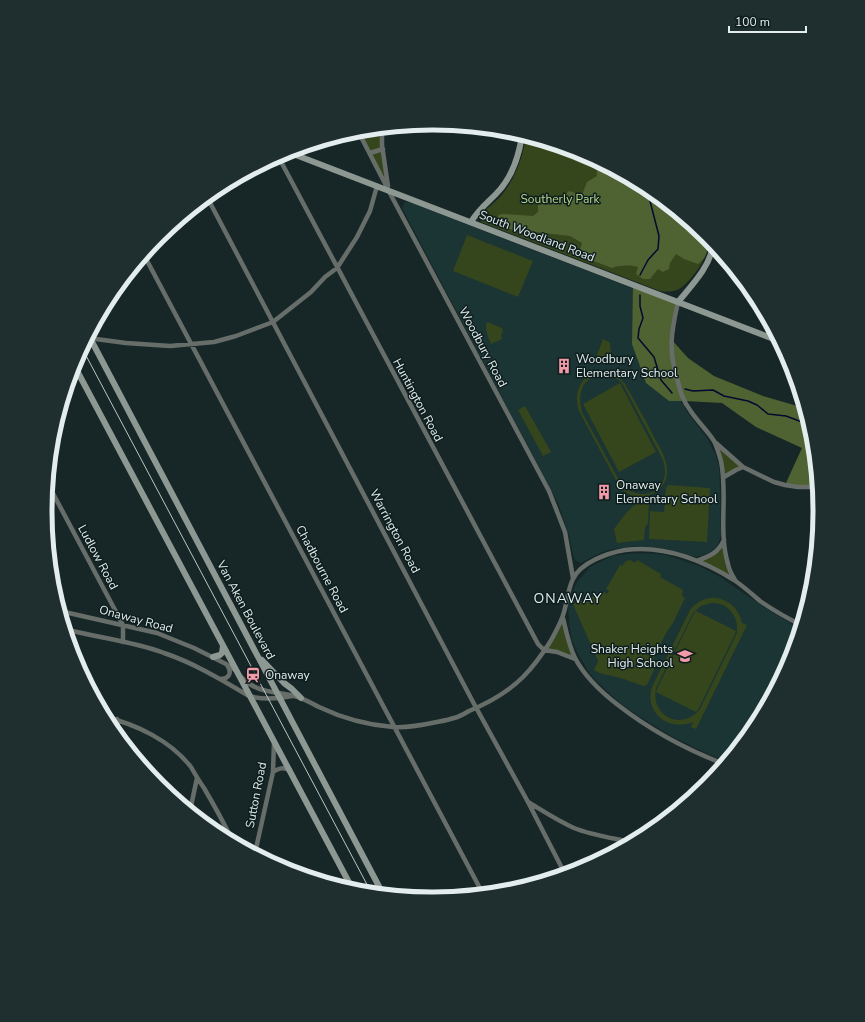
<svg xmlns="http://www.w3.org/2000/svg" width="865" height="1022" font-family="'Nunito Sans',sans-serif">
<rect width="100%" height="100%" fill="#172727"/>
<!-- built -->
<path fill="#1b3434" d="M406,202L412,203L668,302L673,383L681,402L690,416L707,438L716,456L719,466L720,489L721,535L718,544L715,548L707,554L697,557L692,556L666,549L648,547L636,546L608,550L598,554L581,563L576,561L574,558L569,535L558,503L496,386L402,208L404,203Z
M633,553L655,554L666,555L699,566L720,577L770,611L800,629L790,659L755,726L726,761L708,754L671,736L634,713L619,702L595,680L588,671L577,652L572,640L570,629L568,606L573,590L577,582L590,567L598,563L613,556Z"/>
<!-- green -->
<path fill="#36461c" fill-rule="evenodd" d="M382,128L388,190L358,131Z
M526,136L581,153L648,189L707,237C714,251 691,282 679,289C673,292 667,292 660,291L481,222C481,219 480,218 481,216C484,210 496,202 501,196C515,179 523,158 526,136Z
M467,235L533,261L518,297L453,271Z
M487,322L502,328L503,332L501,334L502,339L491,344C489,338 484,330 487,322Z
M603,339L607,341L610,343L611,355L607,359L601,358L599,360H595Z
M599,373C612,373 617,375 625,384C635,402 646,420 655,439C660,448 667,459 667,470C668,483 658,494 646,496C635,499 626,494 619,486L579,411C573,394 580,375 599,373ZM596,376C606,375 615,376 622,383L662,458C664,462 665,468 665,473C663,497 635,500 621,484L582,412C578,397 580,381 596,376Z
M620,383L656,452L619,472L583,404Z
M525,406L551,452L543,456L518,410Z
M715,442L743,467L724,477Z
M668,485L710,488L707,542L649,539L650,511L664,512L666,488Z
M643,500L649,501L648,523L645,528L644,540L617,543L614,529C623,517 630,506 643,500Z
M724,540L726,556L735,580L697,561L707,558Z
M630,560L635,563L637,560L661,574L660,577L683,590L682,596L685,598L673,623L668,630L658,648L654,646V670L647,685L643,686L621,678L599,673L594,670L598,661L573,604L605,592L606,595L609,591L606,589L620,565L622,566L626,561Z
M711,598C727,597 739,608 742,623L747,625L696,729L691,727L693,722C669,732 644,713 652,687L690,610C696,603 702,599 711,598ZM711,603C728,602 739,616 737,633L700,709C682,732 650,716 656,688L693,613L701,606Z
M696,611L736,631L735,634L699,708L696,712L656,692L657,689L693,615Z
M563,618L575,659L544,650Z"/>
<!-- forest -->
<path fill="#4f6232" d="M596,161L648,189L707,237C711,246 706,259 698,264L684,259L676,254L670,263L669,269L663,272L658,269L650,279H643L636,274L638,267C629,265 621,265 612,268L575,254L581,247L582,243L570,236L508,229L498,224V215L503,214L533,216L538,212V204L549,199L557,202L569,191L582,195L587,182L597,176Z
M633,285L678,302L671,339L688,358L714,376L763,396L804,408L813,436L818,487L785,485L802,448L756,427L722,403L685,401H669L646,383L632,344Z"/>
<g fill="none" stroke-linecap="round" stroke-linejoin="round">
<!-- stream -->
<path stroke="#020a30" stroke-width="1.5" d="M640,275L648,260L658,249L659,236L650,201L651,191
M640,295V306L643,318L639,329L638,338L654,357L661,380L672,393
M685,389L693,391L713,390L724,396L748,401L757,405L768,414L786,416L810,425"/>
<!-- street -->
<path stroke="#676e6a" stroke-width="4.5" d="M382,128V145L388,186
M358,131L393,199L549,491L558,514L565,532L573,578
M370,153L383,149
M278,156L538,644L544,650
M207,197L473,702L528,802L565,874
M144,255L483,894
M678,302C671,333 668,351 678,382C680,392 684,402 690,410C697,421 707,430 714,441C717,446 719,455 721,461C728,495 718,530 728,564C729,570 732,575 735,580
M88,338L126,343L170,346L214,342L236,336L273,322L311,292L325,277L337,268L357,237L370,211L377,186
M716,443L743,467L774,482L785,485L798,487H818
M724,477L736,470L743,467
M48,484L123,625V642
M697,561C710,556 718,553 724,540
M60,611L157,633L194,648L226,664L235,670
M563,618C566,631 569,646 575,658C585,677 601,692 618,705C650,730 685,749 724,764
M65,629C98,638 132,641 164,653C194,663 222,680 249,696C263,700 277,699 292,696
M68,638L70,630
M544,650L557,652L575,659
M241,677C256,693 274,691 294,696C303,698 311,703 319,707C342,718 367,725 393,727C408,728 423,725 437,722C442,721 448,720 454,718C459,717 464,714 469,711C488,703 508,692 523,677C532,668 543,653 550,642C554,635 559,626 562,618C567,606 567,591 573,579C581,562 608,553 625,550C663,545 702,560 734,580C743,586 752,594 760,601C773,610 787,618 801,625
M220,679C230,679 232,672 227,665
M105,717C136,724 171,741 191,767C195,774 199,781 204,788C214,805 224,823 233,842
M114,731L117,719
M273,772C279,768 283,767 290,770
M528,802C543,811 558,821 574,828C591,835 613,838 631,842
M190,811L197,778
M255,853L273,772L274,742"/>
<!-- secondary -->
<path stroke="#8e9893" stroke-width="6" d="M288,152L779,341
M471,222C478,210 487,203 496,194C511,179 519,156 522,135
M678,302C692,285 710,267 713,245
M89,336L383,894
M74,365L353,890
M213,657L220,655L222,653L223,646
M262,660L284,683L292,689L301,698"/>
<!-- tram -->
<path stroke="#bbc6c6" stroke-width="1" d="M82,348L371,892"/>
</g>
<!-- icons -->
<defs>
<g id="building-bare" transform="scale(1.2)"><path d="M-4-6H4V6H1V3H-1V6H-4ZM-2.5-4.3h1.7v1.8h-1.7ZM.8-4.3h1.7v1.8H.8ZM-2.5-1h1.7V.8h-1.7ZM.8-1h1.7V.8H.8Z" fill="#f39aa9" stroke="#0e1d1d" stroke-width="2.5" paint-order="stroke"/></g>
<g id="school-bare" transform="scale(1.2)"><path d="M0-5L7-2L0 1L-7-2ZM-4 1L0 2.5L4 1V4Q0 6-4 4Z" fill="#f39aa9" stroke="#0e1d1d" stroke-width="2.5" paint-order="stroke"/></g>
<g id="station-bare" transform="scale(1.2)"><path d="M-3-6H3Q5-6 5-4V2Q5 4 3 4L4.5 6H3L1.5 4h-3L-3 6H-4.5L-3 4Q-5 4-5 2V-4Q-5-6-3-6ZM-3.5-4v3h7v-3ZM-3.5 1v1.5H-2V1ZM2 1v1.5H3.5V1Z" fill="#f39aa9" stroke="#0e1d1d" stroke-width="2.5" paint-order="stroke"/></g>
</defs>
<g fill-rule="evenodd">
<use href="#building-bare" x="564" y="366"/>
<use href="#building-bare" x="604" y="492"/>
<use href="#school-bare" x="685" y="656"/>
<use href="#station-bare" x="253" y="675"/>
</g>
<g text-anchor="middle" stroke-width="3" stroke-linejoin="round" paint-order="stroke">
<!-- park labels -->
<g font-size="12" fill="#b8d88c" stroke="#0e1d1d">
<text x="560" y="203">Southerly Park</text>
</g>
<!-- street labels -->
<g font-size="12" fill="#e3eded" stroke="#0e1d1d">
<text transform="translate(537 236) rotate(21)" y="4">South Woodland Road</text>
<text transform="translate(483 347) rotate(62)" y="4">Woodbury Road</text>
<text transform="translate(418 400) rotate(62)" y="4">Huntington Road</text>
<text transform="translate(395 531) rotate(62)" y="4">Warrington Road</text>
<text transform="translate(98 557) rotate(62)" y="4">Ludlow Road</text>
<text transform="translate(322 569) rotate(62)" y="4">Chadbourne Road</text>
<text transform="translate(246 610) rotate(62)" y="4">Van Aken Boulevard</text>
<text transform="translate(136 619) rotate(15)" y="4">Onaway Road</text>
<text transform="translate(256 795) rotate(-79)" y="4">Sutton Road</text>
</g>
<!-- poi labels -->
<g font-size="12" fill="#e3eded" stroke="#0e1d1d" text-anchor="start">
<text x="576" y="363">Woodbury<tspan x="576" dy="14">Elementary School</tspan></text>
<text x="616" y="489">Onaway<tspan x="616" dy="14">Elementary School</tspan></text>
<text x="673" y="653" text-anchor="end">Shaker Heights<tspan x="673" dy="14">High School</tspan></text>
<text x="265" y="679">Onaway</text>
</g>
<!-- quarter labels -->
<g font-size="14" letter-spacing="1" fill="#e3eded" stroke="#0e1d1d">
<text x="568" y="603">ONAWAY</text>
</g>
</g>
<!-- crop -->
<path d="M0 0H865V1022H0ZM432 130H433A380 380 0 0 1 813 510V512A380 380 0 0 1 433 892H432A380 380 0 0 1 52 512V510A380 380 0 0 1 432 130Z" fill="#1f2e2e" fill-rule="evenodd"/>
<path fill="none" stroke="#e3eded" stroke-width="5" d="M432 130H433A380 380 0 0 1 813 510V512A380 380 0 0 1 433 892H432A380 380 0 0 1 52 512V510A380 380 0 0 1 432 130Z"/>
<!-- scale -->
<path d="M729 26v6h77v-6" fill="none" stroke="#e3eded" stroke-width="2"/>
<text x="735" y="26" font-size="12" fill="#e3eded" stroke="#0e1d1d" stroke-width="3" paint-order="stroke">100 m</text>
</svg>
